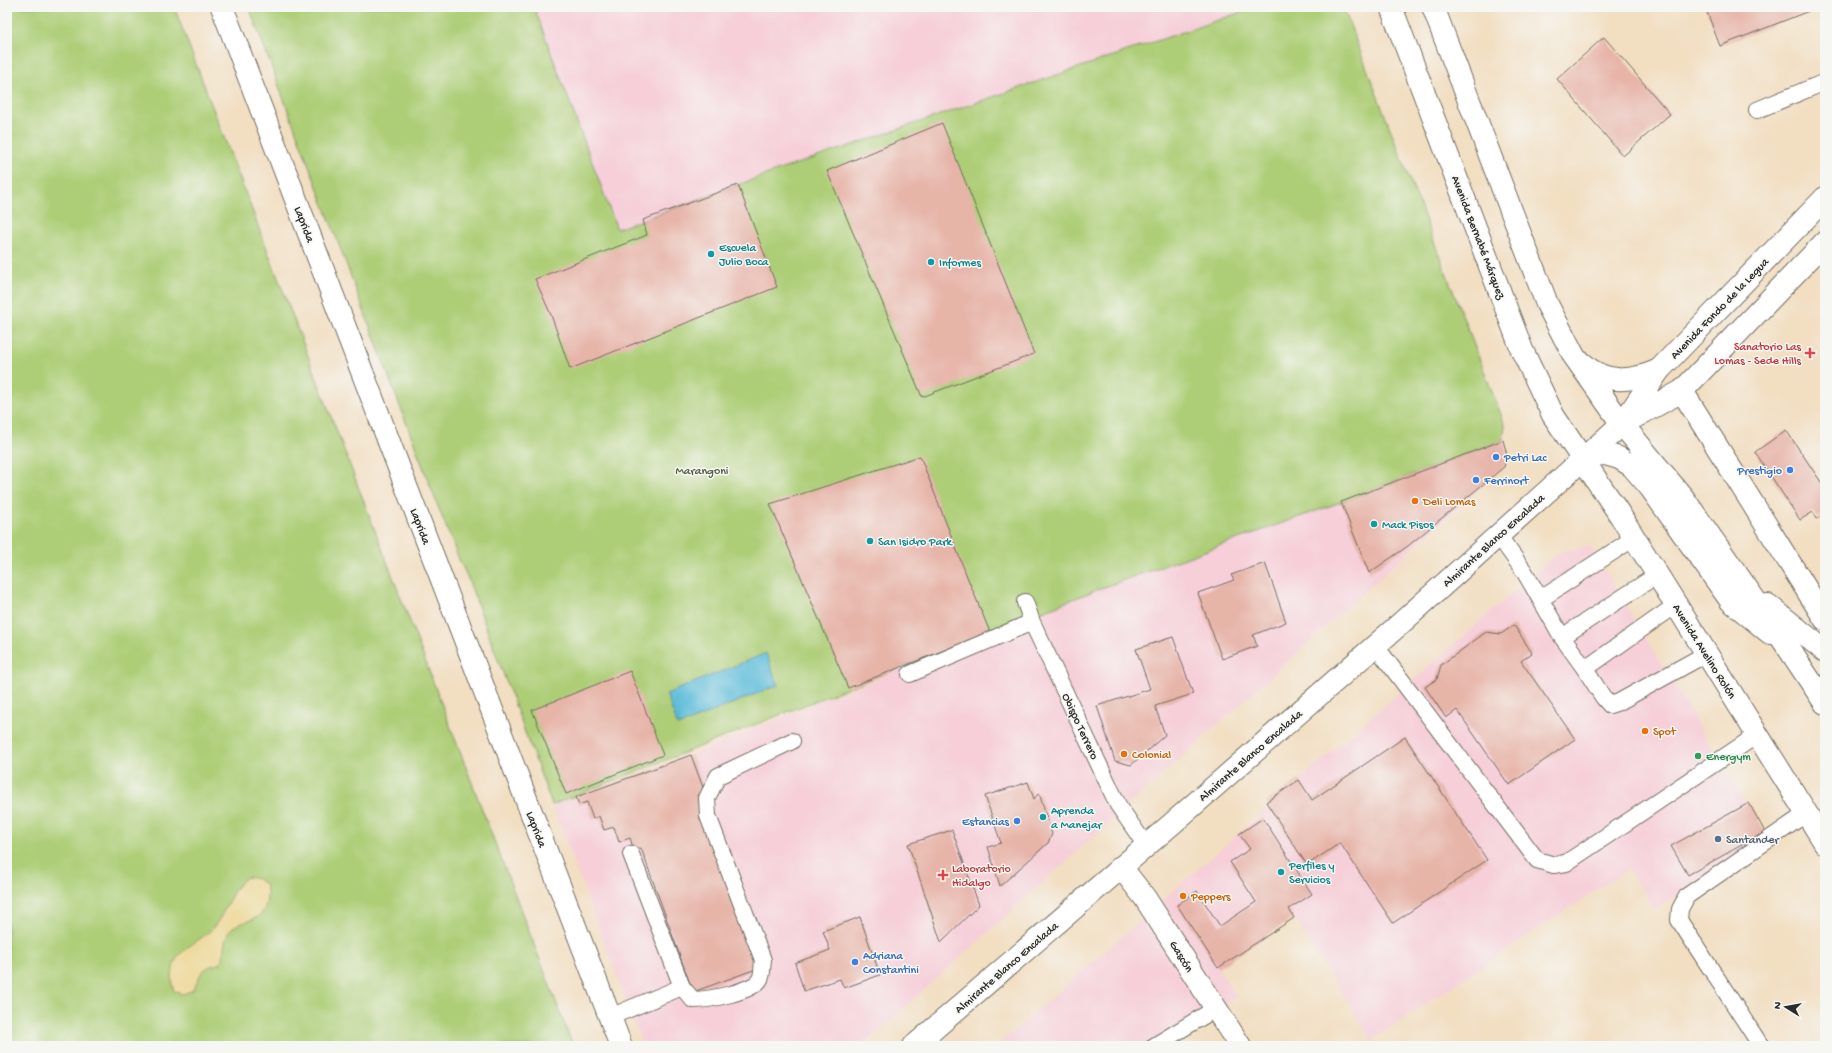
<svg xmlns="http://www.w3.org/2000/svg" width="1832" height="1053" font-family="'Gochi Hand',sans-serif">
<rect width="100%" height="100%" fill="#f6f6f2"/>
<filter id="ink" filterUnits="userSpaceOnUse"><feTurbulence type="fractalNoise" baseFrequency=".025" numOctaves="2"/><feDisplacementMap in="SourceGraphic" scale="8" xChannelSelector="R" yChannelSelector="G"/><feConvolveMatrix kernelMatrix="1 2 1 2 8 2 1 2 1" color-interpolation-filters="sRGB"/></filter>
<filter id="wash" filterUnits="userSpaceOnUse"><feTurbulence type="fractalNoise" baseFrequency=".012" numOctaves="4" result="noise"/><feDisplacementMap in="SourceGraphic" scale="16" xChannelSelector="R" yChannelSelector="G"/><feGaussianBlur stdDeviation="0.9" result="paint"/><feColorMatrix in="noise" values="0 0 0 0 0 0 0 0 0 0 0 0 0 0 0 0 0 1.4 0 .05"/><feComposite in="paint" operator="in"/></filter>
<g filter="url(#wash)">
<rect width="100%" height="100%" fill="#f2dec1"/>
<!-- built -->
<path fill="#f6cfd8" d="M534,7H1256L779,170L617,229Z
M1505,425L1507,463L862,1046H643L552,805L576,797L691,755L990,632Z
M1590,546L1766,837L1655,910L1628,869L1372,1040L1294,918L1218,968L1237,997L1162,1046H997L1559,552Z"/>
<!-- green -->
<path fill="#adce77" stroke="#6c7c51" d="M7,7H174L573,1046H7Z
M249,7H534L617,229L779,170L1256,7H1343L1505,425L1503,440L1341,502L1096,590L552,805L467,576L460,562L437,504Z"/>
<!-- sand -->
<path fill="#eeda9e" stroke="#8c8264" d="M247,877L258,879L266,885C269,902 266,916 248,921C244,923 237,924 233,927C223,934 225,953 220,964C198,967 202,976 192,991L182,994L174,991C171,981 171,968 177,958C184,947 201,940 211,930C226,915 229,889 247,877Z"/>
<!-- water -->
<path fill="#5cbcda" stroke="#447482" d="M766,653L778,685L678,726L666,694Z"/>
<g id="blocks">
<!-- building -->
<path fill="#e7b4a8" d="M1705,7H1819L1720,46Z
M1604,37L1670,114L1623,156L1557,79Z
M942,123L1034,354L922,397L827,171Z
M738,185L777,287L570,369L551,315L535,279L647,235L643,220Z
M1786,430L1825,488V513L1817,519L1813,512L1800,520L1755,452Z
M1503,440L1507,455L1504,467L1408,546L1369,573L1341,502Z
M920,456L968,579L990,632L848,688L770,504Z
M1265,563L1286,622L1253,635L1257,646L1222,659L1198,593L1234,580L1231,575Z
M1514,625L1532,653L1521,661L1575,739L1509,785L1457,710L1446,718L1425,687L1437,679L1441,665L1486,632L1501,634Z
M1173,637L1193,694L1155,706L1165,735L1131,765L1115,761L1097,706L1150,689L1136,649Z
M630,671L663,755L566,794L532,710Z
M1405,737L1487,860L1393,923L1340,843L1307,865L1266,802L1299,780L1312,800Z
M691,755L704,790L697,795L759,968L693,992L641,848L634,851L630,838L619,842L614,827L604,830L599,816L593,819L587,802L579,805L576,797Z
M1028,782L1034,799L1039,793L1052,834L1048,843L1000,886L988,847L1001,843L985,796Z
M1749,803L1765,832L1688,875L1671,846Z
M1263,818L1312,894L1289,909L1294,918L1218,968L1177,905L1197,891L1220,926L1256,902L1230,862L1250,849L1239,834Z
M952,830L979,905L941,942L908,844Z
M860,917L880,975L844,988L840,979L804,991L795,963L830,950L823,931Z"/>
</g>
</g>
<g filter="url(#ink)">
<use href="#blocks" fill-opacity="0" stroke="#716a60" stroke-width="1"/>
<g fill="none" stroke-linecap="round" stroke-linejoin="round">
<!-- service casing -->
<g stroke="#716a60" stroke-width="18">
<path id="service" d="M1757,110L1825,82
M1498,535L1524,571L1562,637L1585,669L1603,697L1610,705L1619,702L1706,654
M1541,599L1634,538
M1025,602L1032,622L1118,805L1146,846
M1562,637L1657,575
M1375,645L1537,860L1554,865L1566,863L1757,735
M1585,669L1676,605
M910,674L1032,622
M631,854L682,987
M610,1017L682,987L693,1000C707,1000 754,992 760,979C763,974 762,965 763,960L708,816L707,798L718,776L792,741
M1154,1046L1215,1009
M1761,1046L1679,920L1680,909L1687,896L1807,813"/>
</g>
<!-- minor casing -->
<g stroke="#716a60" stroke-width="24">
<path id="minor" d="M222,7L621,1046
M1121,867L1145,898L1240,1046"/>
</g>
<!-- tertiary casing -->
<g stroke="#716a60" stroke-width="24">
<path id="tertiary" d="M1682,391L1825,619"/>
</g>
<!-- secondary casing -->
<g stroke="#716a60" stroke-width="24">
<path id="secondary" d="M1625,420L1659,370L1825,198
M914,1046L1174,822L1400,624L1622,424L1682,391L1825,242"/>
</g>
<!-- primary casing -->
<g stroke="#716a60" stroke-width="24">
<path id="primary" d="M1391,7L1522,350L1553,415L1620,515L1825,843
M1433,7L1547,304L1574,356L1622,424L1684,499L1785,643L1825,703
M1582,363C1605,385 1632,382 1659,370
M1583,459L1592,455L1605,454L1619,458L1632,466L1650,487L1731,601L1770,633
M1768,605L1825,651"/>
</g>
<!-- service -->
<use href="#service" stroke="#fff" stroke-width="16"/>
<!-- minor -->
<use href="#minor" stroke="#fff" stroke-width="22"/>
<!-- tertiary -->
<use href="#tertiary" stroke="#fff" stroke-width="22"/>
<!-- secondary -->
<use href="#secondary" stroke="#fff" stroke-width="22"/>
<!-- primary -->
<use href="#primary" stroke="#fff" stroke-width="22"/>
</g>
</g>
<!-- markers -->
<g fill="#0f9aa8" stroke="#f6f6f2" stroke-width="1.5">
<circle cx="711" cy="254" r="4"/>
<circle cx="931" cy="262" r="4"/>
<circle cx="1374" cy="524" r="4"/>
<circle cx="870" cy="541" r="4"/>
<circle cx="1043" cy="817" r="4"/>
<circle cx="1281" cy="872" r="4"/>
</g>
<g fill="#e0444e" stroke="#f6f6f2" stroke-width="1.5">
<path d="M1808 347h4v4h4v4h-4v4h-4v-4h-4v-4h4z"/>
<path d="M941 869h4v4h4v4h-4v4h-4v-4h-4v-4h4z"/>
</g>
<g fill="#3f7fe0" stroke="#f6f6f2" stroke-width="1.5">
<circle cx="1496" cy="457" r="4"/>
<circle cx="1790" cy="470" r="4"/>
<circle cx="1476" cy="480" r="4"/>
<circle cx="1017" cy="821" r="4"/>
<circle cx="855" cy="962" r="4"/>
</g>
<g fill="#e8710a" stroke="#f6f6f2" stroke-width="1.5">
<circle cx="1415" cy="501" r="4"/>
<circle cx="1645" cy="731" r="4"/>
<circle cx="1124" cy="754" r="4"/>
<circle cx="1183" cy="896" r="4"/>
</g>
<circle fill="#2e9e5b" stroke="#f6f6f2" stroke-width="1.5" cx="1698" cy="756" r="4"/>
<circle fill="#5c6f8a" stroke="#f6f6f2" stroke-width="1.5" cx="1718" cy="839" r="4"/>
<g text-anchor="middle" stroke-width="3" stroke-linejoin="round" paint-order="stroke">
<!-- street labels -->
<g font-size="12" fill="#2b2b2b" stroke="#f6f6f2">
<text transform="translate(305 224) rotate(69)" y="4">Laprida</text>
<text transform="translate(1479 237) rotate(69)" y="4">Avenida Bernabé Márquez</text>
<text transform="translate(1719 308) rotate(-46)" y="4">Avenida Fondo de la Legua</text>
<text transform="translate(421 526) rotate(69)" y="4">Laprida</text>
<text transform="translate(1493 540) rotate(-42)" y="4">Almirante Blanco Encalada</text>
<text transform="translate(1705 651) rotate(58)" y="4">Avenida Avelino Rolón</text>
<text transform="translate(1081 726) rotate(65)" y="4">Obispo Terrero</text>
<text transform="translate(1250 755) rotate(-41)" y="4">Almirante Blanco Encalada</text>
<text transform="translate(537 829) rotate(69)" y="4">Laprida</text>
<text transform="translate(1182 956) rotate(58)" y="4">Gascón</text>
<text transform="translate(1006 967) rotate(-41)" y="4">Almirante Blanco Encalada</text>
</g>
<!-- culture labels -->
<g font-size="12" fill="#0d838f" stroke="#f6f6f2" text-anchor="start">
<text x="719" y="251">Escuela<tspan x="719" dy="14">Julio Boca</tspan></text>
<text x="939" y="266">Informes</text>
<text x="1382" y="528">Mack Pisos</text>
<text x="878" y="545">San Isidro Park</text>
<text x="1051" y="814">Aprenda<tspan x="1051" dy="14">a Manejar</tspan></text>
<text x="1289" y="869">Perfiles y<tspan x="1289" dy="14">Servicios</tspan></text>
</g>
<!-- health labels -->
<g font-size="12" fill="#be3a42" stroke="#f6f6f2" text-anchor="end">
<text x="1801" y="350">Sanatorio Las<tspan x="1801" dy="14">Lomas - Sede Hills</tspan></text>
<text x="952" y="872" text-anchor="start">Laboratorio<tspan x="952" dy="14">Hidalgo</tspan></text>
</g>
<!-- shop labels -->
<g font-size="12" fill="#366cbe" stroke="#f6f6f2" text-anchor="start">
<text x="1504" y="461">Petri Lac</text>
<text x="1782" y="474" text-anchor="end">Prestigio</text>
<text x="1484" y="484">Ferrinort</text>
<text x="1009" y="825" text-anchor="end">Estancias</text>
<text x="863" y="959">Adriana<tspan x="863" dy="14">Constantini</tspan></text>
</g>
<!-- park labels -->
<g font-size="12" fill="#525c42" stroke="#f6f6f2">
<text x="702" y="474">Marangoni</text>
</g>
<!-- food labels -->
<g font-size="12" fill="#c56008" stroke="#f6f6f2" text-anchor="start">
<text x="1423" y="505">Deli Lomas</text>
<text x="1653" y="735">Spot</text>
<text x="1132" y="758">Colonial</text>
<text x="1191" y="900">Peppers</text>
</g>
<!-- leisure labels -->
<g font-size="12" fill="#27864d" stroke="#f6f6f2" text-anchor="start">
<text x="1706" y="760">Energym</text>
</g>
<!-- service labels -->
<g font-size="12" fill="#4e5e75" stroke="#f6f6f2" text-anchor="start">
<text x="1726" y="843">Santander</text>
</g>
</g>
<!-- margin -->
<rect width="1832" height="1053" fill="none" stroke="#f6f6f2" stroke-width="24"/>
<!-- north arrow -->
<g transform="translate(1786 1007) rotate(281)" stroke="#f6f6f2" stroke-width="3" paint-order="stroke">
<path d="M0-3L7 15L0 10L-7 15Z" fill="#2b2b2b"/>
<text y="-6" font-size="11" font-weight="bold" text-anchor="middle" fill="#2b2b2b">N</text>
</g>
</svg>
